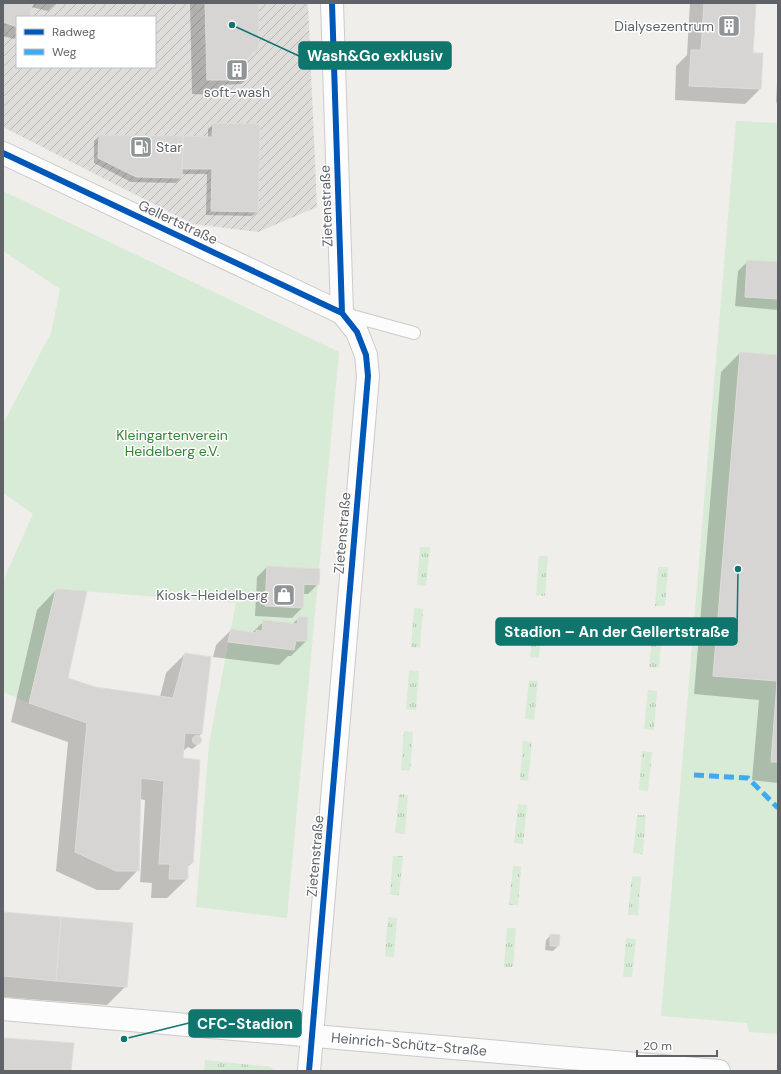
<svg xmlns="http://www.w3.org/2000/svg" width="781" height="1074" font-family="'DM Sans',sans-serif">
<defs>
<pattern id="industrial-furrows" width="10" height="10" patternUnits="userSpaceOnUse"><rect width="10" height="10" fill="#dfddda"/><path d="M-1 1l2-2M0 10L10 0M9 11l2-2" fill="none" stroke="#b8b7b5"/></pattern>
<pattern id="grass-tufts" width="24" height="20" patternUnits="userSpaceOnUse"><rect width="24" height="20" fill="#d8ebd6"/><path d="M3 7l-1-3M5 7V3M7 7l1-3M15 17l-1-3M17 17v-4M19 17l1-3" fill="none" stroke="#b2c2b1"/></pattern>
</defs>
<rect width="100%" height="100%" fill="#efeeea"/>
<!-- industrial -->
<path fill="url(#industrial-furrows)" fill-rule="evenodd" d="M3,3H308L317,207L258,232L193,224L3,127ZM17,17H155V67H17Z"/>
<!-- grass -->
<path fill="url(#grass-tufts)" d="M420,547H430L426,586L417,585Z
M539,556L548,557L545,596L536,595Z
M658,567H668L665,606H655Z
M414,608L423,609L420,648L411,647Z
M534,618L542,619L539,658L530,657Z
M653,628L662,629L659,668L649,667Z
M409,670L419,671L416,710L406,709Z
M529,680L538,681L534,720L525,719Z
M648,690L657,691L654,730L644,729Z
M404,731L413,732L410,771L401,770Z
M523,741L532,742L528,781L520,780Z
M642,751L652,752L648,791L639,790Z
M399,794L408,795L405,834L395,833Z
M518,804L527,805L523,844L514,843Z
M637,815H646L643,854L633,853Z
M393,856H403L399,895H390Z
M513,866H521L518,905H509Z
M632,876L641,877L638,915H628Z
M388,917L397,918L394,957L385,956Z
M507,928H516L513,967H504Z
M626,938L636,939L632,977H623Z
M205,1060L271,1067L275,1071H204Z"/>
<!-- garden -->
<path fill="#d8ebd6" d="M736,121L778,123V1034L749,1032L747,1023L661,1016Z
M3,191L339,352L287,918L196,907L209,744L236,603L56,589L29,703L3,692V581L33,514L3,493V424L51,333L60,289L3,251Z"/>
<!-- shadow -->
<path fill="#0003" fill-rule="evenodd" d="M3,3H56L48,11L31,7L28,17H17V36L14,39L3,36Z
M190,3H257L245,60L246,80L241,84L222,85L211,95L192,94Z
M690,3H755L752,54L760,89L745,104L675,100L676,66L687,55Z
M778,65V103L776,102Z
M213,124L257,212L252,216L206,215L207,174H181V178L176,183L131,182L94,163V141L99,136L208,138V129Z
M748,261L778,263V310L735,306L738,271Z
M740,353L778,356V783L752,780L759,700L694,694L721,372Z
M267,567L319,570L318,584L308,594H303L302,608L292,618L255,616L257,577ZM310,583V585H299Z
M56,590L67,679L95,688L160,697L166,673L185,654L201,734L199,736L200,739V742L195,747L192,749L188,747L182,752L192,863L187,867V879L167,898H151L152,883L140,882L145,800L140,799L138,870L119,890H97L56,871L68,742L11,722L37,610Z
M299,618L306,641L291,656H288L279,665L213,657L216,645L231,630L252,633L264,621L292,624Z
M3,913L126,986L107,1005L3,997Z
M551,935L558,946L553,951L545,950L546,940Z"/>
<!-- building -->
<path fill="#d6d5d3" stroke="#deddd9" d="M3,3H33L29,17H17V27L3,22Z
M205,3H258L259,48L246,60L227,61L228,80H207Z
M704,3H756L753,53H763L761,89L689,86L691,50H701Z
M246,60L247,80H228L227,61Z
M213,123L260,124L258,212L211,211L212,169H182L183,136L212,137Z
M99,135L183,136L182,178L136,177L98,158Z
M747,260L778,262V299L745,297Z
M740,352L778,355V762H771L777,681L713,676Z
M267,566L320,569L319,585L304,584L303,608L265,606Z
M56,589L87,591L68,678L95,687L173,698L185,653L211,657L202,734L185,733L183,758L200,760L193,863H188V879H169L170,864H159L164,781L141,778L139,871H116L75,852L87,723L29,703Z
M298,617H308L307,641H296L294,650L228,642L231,629L256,633V630L262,631L263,620L297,624Z
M192.5 740a4.5 4.5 0 1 1 9 0a4.5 4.5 0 1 1-9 0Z
M3,912L61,917L56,981L3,976Z
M61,917L133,923L127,987L56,981Z
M550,934L560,935L559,946H550Z
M3,1038L74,1043L71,1071H3Z"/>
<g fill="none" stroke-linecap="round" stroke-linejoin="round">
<!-- lane casing -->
<g stroke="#cbcccc" stroke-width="14">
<path id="lane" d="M345,314L414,333"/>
</g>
<!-- street casing -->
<g stroke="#cbcccc" stroke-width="24">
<path id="street" d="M332,3L342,313"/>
</g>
<!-- secondary casing -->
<g stroke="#cacacb" stroke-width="24">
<path id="secondary" d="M3,153L342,313L357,332L366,355L368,376L309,1071
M3,1009L719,1071"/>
</g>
<!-- lane -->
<use href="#lane" stroke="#fdfcfc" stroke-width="12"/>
<!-- street -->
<use href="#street" stroke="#fdfcfc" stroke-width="22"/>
<!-- secondary -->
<use href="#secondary" stroke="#fdfcfc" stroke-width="22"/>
<!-- quiet -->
<path stroke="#3fa9f5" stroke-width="5" stroke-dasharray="10 5" stroke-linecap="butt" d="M694,775L748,778L778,808"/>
<!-- cycleway casing -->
<g stroke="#fff" stroke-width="8">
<path id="cycleway" d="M3,153L342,313
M309,1071L368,376L366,355L357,332L342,313L332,3"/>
</g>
<!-- cycleway -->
<use href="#cycleway" stroke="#0057b8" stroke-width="6"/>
</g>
<!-- icons -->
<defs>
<g id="building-square" transform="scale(1.15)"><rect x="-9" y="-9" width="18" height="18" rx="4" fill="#919496" stroke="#fff"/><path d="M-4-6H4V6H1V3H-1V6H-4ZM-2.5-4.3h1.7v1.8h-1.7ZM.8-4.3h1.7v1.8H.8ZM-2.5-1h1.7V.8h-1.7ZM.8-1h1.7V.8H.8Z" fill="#fff"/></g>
<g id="fuel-square" transform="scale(1.15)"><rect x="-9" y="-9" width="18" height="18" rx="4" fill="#919496" stroke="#fff"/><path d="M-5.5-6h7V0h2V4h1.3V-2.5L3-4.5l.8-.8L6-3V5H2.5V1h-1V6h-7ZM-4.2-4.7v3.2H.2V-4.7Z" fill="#fff"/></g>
<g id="shop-square" transform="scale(1.15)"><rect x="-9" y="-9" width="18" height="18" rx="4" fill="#919496" stroke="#fff"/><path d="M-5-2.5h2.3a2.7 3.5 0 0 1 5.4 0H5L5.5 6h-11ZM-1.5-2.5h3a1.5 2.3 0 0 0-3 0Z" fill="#fff"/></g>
</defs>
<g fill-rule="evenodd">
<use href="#building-square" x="729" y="26"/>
<use href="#building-square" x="237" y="70"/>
<use href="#fuel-square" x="141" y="147"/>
<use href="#shop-square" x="284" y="595"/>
</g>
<g text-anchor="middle" stroke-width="3" stroke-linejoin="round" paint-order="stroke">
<!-- poi labels -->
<g font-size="14" fill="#5f6368" stroke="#fff" text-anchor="end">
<text x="714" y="31">Dialysezentrum</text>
<text x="237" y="97" text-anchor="middle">soft-wash</text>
<text x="156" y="152" text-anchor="start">Star</text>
<text x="268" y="600">Kiosk-Heidelberg</text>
</g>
<!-- street labels -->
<g font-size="14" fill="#5f6368" stroke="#fff">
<text transform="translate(326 206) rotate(-92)" y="5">Zietenstraße</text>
<text transform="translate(178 222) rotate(25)" y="5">Gellertstraße</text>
<text transform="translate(342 533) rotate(-85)" y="5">Zietenstraße</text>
<text transform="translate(315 856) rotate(-85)" y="5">Zietenstraße</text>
<text transform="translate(409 1044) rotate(5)" y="5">Heinrich-Schütz-Straße</text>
</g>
<!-- park labels -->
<g font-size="14" fill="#348238" stroke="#fff">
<text x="172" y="440">Kleingartenverein<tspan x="172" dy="16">Heidelberg e.V.</tspan></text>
</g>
</g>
<!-- callouts -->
<path fill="none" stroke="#0f766e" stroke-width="1.5" d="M232 25L299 56M738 569L737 632M124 1039L189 1023"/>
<g fill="#0f766e" stroke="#fff" stroke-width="1.5">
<circle cx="232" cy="25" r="4"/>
<circle cx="738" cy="569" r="4"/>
<circle cx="124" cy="1039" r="4"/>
</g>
<g fill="#0f766e" stroke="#0f766e" stroke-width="1.5">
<rect x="299" y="42" width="152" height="27" rx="4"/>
<rect x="496" y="618" width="241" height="27" rx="4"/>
<rect x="189" y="1010" width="112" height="27" rx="4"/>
</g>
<g font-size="15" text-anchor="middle" font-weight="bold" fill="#fff">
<text x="375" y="61">Wash&amp;Go exklusiv</text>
<text x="617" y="637">Stadion – An der Gellertstraße</text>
<text x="245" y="1029">CFC-Stadion</text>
</g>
<!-- border -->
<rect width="781" height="1074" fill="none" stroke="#5f6368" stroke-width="8"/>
<!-- legend -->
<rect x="16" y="16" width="140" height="52" fill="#ffffff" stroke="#bfc1c3"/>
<rect x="24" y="29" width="20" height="6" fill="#0057b8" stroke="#bfc1c3"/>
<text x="52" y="36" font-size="12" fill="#5f6368">Radweg</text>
<rect x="24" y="49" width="20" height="6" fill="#3fa9f5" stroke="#bfc1c3"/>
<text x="52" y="56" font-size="12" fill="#5f6368">Weg</text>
<!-- scale -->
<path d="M637 1050v6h80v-6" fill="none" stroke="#5f6368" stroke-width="2"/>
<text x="643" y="1050" font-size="12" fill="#5f6368" stroke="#ffffff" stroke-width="3" paint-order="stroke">20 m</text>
</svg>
